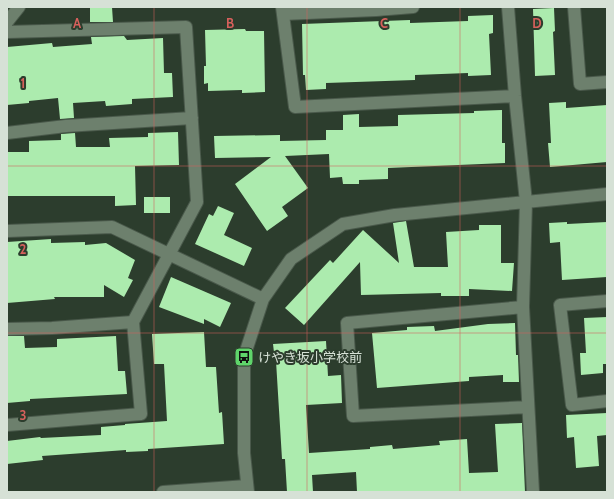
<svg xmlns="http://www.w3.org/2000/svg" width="614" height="499" font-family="Cabin,'Noto Sans JP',sans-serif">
<rect width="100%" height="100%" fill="#2c3d2d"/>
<!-- building -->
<path fill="#acebae" d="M90,7H112L113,22H90Z
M554,8L555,31L553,32L555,75L535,76L533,9Z
M493,15V33L489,34L491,75L468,76V73L415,75V80L326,83V89L306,90L305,75H303L302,24L410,20V23L468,21V16Z
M245,29L246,31H264L265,92L242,93V90L208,91V83L204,84V66H206L205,30Z
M124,36L127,40L163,38L164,73H172L173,97L132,99V104L106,106L105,101L73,103L74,118L60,119L58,98L29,101V103L7,105V47L52,43L53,47L92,44L91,37Z
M566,102V108L607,105V162L550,167L548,143H551L549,103Z
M502,110V143H505V163L388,168V179L359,180V184H343L342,177L330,178L329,154L285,156L308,188L282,207L288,216L267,231L235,184L271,157L215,158L214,136L280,135V141L326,140V130H343V115L359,114V127L398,126V115L474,113V111Z
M178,132L179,165L135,166L136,205L115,206V196H7V152H29V141L61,140V134L75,133L76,147H110L109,138L148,137V133Z
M144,197H170V213H144Z
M218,206L234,213L224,235L252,248L244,266L195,244L209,214L213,216Z
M406,221L414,267H448L446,232L479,230V225H501V263H514L512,291L469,289V296H441V293L361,295L360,262L304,325L285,308L330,260L333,263L363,230L399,263L393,223Z
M567,222V224L607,222V277L562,280L560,242L550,243L549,223Z
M51,239V243L85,242V245L106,243L135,260L128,278L133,280L124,297L104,285V297H54L55,299L7,303V242Z
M171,277L231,303L220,327L204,319V324L159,307Z
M607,317V364H603V373L581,375L580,353H586L584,318Z
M515,323L516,355H518L519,382H503V375L469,377V381L377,388L372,333L407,330V327L434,326L435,331L488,324Z
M204,332L206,367H216L219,413L222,412L224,444L148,449V451L126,452V450L42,456L43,460L7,464V441L40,437L41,438L101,435V427L125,425V424L167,421L164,364H154L152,334Z
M7,336H24L25,348L57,347V339L116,336L118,371H125L127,394L30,399V401L7,403Z
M326,341L328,376L341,375L342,403L306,405L309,453L370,449V447L392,445L393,449L440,445L439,441L467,439L469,473L498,472L495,424L522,423L525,492H357L356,472L312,475L313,492H287L285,459H282L276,361H275L273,344Z
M607,413V435L597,436L599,466L576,468L574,437L567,438L566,415Z"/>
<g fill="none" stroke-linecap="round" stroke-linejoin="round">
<!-- minor casing -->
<g stroke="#4a594b" stroke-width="14">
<path id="minor" d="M282,7L295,107L515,96
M508,7L515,96L526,202L523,307L533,492
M574,7L580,84L607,82
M283,14L376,10L413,7
M7,22L19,7
M7,32L186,27L197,202L133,322L141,414L7,425
M7,133L66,126L192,118
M7,231L112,227L263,299
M607,301L560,305L572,405L607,401
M523,307L347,323L353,416L528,407
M7,329L52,328L133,322
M163,492L247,486
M248,492L244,453V357L263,299L291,259L343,224L395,215L607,194"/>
</g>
<!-- minor -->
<use href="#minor" stroke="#6d806d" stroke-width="12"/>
</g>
<!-- grid -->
<path fill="none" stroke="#d6605c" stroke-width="1" stroke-opacity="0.55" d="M154,7V492M307,7V492M460,7V492M7,166H607M7,333H607"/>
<!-- icons -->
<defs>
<g id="bus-square" transform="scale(1)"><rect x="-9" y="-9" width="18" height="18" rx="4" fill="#5fd56b" stroke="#2c3d2d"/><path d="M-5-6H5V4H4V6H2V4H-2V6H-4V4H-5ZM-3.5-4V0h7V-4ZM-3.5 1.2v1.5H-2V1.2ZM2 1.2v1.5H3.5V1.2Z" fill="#111"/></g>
</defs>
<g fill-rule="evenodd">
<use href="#bus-square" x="244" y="357"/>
</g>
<g text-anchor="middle" stroke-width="4" stroke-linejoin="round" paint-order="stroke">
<!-- poi labels -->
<g font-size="13" fill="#d6e1d6" stroke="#2c3d2d" text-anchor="start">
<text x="258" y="362">けやき坂小学校前</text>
</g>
</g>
<g font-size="13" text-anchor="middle" font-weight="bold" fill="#d6605c" stroke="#2c3d2d" stroke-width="4" stroke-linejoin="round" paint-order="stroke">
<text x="77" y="28">A</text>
<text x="230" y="28">B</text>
<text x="384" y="28">C</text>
<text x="537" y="28">D</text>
<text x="23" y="88">1</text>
<text x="23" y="254">2</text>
<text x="23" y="420">3</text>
</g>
<!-- border -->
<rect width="614" height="499" fill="none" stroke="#d6e1d6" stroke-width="16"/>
</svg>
